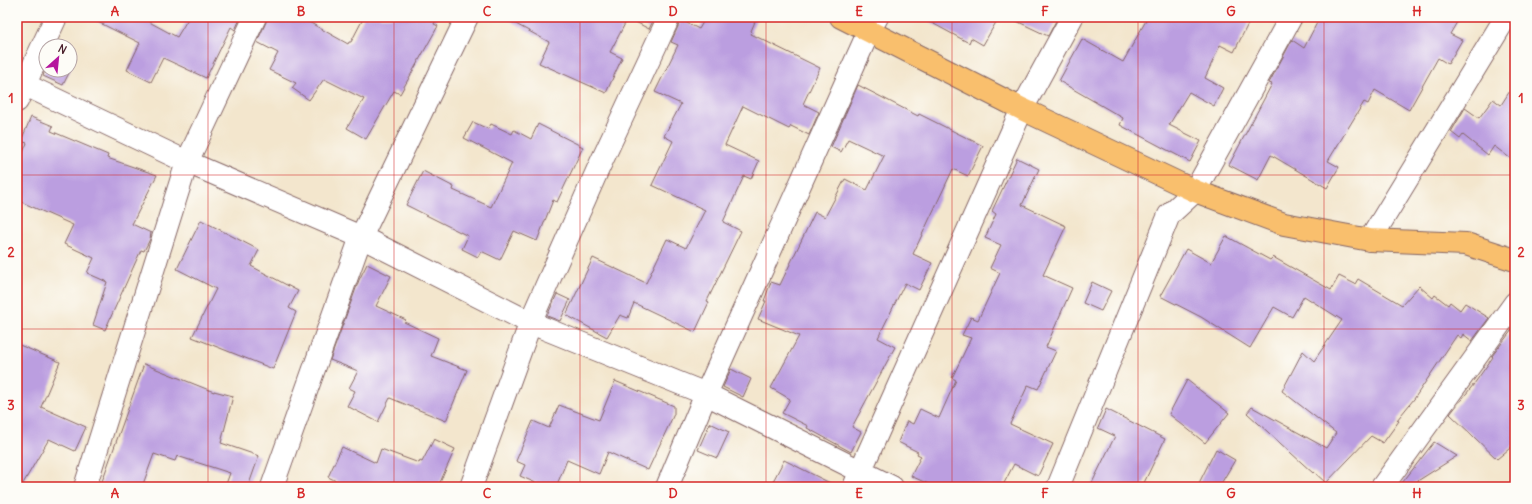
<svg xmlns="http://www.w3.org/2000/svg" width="1532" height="504" font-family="Delius,sans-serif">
<rect width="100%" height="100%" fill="#fdfcf7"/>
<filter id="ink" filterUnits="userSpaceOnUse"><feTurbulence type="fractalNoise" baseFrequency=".025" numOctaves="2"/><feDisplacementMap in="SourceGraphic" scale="8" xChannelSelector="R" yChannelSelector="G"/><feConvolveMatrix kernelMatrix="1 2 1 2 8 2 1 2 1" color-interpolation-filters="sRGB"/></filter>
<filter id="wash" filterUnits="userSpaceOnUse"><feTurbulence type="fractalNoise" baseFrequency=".012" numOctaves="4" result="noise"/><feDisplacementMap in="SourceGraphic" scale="16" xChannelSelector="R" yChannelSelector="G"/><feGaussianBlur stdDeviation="0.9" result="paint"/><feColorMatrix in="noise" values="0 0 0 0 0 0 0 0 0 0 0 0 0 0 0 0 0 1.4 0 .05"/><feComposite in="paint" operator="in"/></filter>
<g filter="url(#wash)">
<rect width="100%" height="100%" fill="#f3e6cd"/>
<g id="blocks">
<!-- building -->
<path fill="#bb9ee0" d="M88,17H140L177,37L189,17H241L235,30L231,27L206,78L163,58L151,82L127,70L140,43Z
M267,17H300L348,44L349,42H351L364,17H437L434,24L438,26L400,94L394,91L366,139L347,128L364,99L324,79L309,100L292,88L296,83L269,70L278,53L257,42L266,22Z
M503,17H655L649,29L628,18L610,52L622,58L606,93L539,63L549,42Z
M706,17H757L751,31L752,32L751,34L820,68L803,104L819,112L809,135L791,126L789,129L743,106L725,145L759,161L751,179L744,176L723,222L741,231L707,301L709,302L695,332L634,303L628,318L620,315L607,337L566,315L593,258L646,283L667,239L686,248L705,210L652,185L673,141L664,136L681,104L655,92L678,45L671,42L681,20L699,29Z
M921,17H999L983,45L971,38L969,43Z
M1008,17H1058L1048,36Z
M1148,17H1237L1249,22L1234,52L1220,45L1205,78L1223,88L1214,106L1189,92L1169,125L1201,141L1190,162L1120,125L1123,118L1059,81L1082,39L1123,62Z
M1320,17H1460L1450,34L1462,40L1448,64L1438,58L1409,110L1375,90L1368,104L1364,102L1328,161L1339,167L1327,188L1271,155L1258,180L1229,165L1272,84L1269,83L1292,40L1304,48Z
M70,59L75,61L63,85L43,76L46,68V70H70Z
M1515,83V162L1494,146L1488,155L1463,135L1460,139L1451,132L1465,108L1479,118L1493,99L1501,105Z
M858,85L918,116L919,114L983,146L968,176L953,169L913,254L932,263L919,290L905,283L878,338L895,347L852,427L861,432L851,452L807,428L808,426L782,413L790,399L771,388L799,336L758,319L766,301H764L771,282L780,285L815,212L825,217L845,179L867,190L884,156L848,139L841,152L831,147Z
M31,117L53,126L51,131L108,155L107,158L157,175L132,224L151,233L150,239L144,251L141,250L105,330L93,325L107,282L87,273L94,258L64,244L73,225L17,200V166L27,143L21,141Z
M473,122L488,129L491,124L512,134L514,130L531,139L538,124L583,147L557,202L553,200L537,241L514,231L500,260L481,251L478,257L462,249L468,236L406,205L423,171L454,187L453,190L491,207L512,163L464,138Z
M1017,158L1039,169L1022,205L1066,226L1043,275L1072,288L1046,347L1056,351L1038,389L1028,385L1010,424L1053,444L1038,476L1014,464L1002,487H935L911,476L921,456L917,454L918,452L898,442L907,421L913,424L920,409L939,418L956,380L952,378L971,338L962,335L971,317L978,320L1000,273L990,268L1001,245L985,238L996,214L992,211Z
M201,220L259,250L251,266L298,291L289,308L296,312L273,369L192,337L216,289L177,269Z
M1226,236L1270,260L1273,257L1331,290L1339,276L1355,284L1358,279L1402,305L1419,286L1433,298L1435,295L1448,305L1450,302L1460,310L1465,303L1489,318L1472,341L1463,334L1461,338L1457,335L1414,399L1397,420L1399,421L1383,443L1371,436L1326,483L1314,472L1313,473L1247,413L1252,407L1326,448L1336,433L1282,391L1303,351L1314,361L1342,320L1304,296L1292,317L1274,307L1250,348L1201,317L1160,296L1186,249L1211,263Z
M367,264L391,276L376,306L406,320L404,322L438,338L431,356L467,370L446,421L390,398L378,422L347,406L355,391L349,388L358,371L330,360L359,280Z
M1092,282L1111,291L1101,311L1083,303Z
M557,294L570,300L560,321L547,316Z
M1515,326V444L1497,459L1450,414L1474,384L1493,357L1492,356Z
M17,344L60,362L41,407L86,427L75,451L49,439L21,487H17Z
M144,364L214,392V391L233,396L221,443L259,456L248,487H225L230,473L177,456L175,461L154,454L142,487H100Z
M731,369L751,379L743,397L723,387Z
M1187,380L1229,413L1205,443L1169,414Z
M615,381L674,406V414L648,470L608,452L599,474L567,460L556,487H545L520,476L525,465L516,461L533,421L549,428L559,405L599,420Z
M1106,409L1165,439L1142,487H1090L1115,436L1098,428Z
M710,423L729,432L717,458L698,450Z
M434,439L455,449L438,487H349L328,477L342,447L376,463L381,449L419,463L420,461L422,462Z
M1434,442L1457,456L1408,487H1399Z
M1216,449L1235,460L1219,487H1197Z
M784,460L838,487H770Z"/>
</g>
</g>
<g filter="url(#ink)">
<use href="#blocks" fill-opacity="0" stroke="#856564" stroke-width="1"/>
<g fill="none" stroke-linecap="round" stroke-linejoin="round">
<!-- minor casing -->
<g stroke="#856564" stroke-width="24">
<path id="minor" d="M17,81L187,162L361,237L531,323L706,394L892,487
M17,101L56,17
M1370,240L1506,17
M85,487L187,162L255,17
M272,487L361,237L467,17
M471,487L533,316L598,169L669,17
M667,487L706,394L869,31L877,17
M854,487L860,472L1022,109L1072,17
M1058,487L1169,215L1195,191L1291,17
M1382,487L1515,303"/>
</g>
<!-- major casing -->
<g stroke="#856564" stroke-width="24">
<path id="major" d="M841,17L1022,109L1195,191L1284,224L1370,240L1466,244L1515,260"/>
</g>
<!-- minor -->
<use href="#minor" stroke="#fff" stroke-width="22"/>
<!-- major -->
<use href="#major" stroke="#f9bf6d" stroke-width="22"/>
</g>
</g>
<!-- grid -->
<path fill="none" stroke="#d62828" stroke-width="1" stroke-opacity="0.55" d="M208,17V487M394,17V487M580,17V487M766,17V487M952,17V487M1138,17V487M1324,17V487M17,175H1515M17,329H1515"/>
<!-- margin -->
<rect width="1532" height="504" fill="none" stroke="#fdfcf7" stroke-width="44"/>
<!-- north arrow -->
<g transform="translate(58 58) rotate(27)"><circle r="19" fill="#fdfcf7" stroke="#b5a4a5"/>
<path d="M0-3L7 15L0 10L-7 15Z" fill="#b5179e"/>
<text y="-6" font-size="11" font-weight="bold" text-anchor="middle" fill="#4a1f2b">N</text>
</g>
<rect x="22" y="22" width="1488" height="460" fill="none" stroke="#d62828" stroke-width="1.5"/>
<g font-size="13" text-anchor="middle" font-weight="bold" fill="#d62828">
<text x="115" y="16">A</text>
<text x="301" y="16">B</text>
<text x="487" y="16">C</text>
<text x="673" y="16">D</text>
<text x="859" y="16">E</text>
<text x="1045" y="16">F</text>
<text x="1231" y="16">G</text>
<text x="1417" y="16">H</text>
<text x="11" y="103">1</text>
<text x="1521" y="103">1</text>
<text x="11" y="257">2</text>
<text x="1521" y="257">2</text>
<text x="11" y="410">3</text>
<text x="1521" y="410">3</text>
<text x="115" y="498">A</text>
<text x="301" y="498">B</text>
<text x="487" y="498">C</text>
<text x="673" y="498">D</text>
<text x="859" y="498">E</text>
<text x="1045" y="498">F</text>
<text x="1231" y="498">G</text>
<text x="1417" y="498">H</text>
</g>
</svg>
